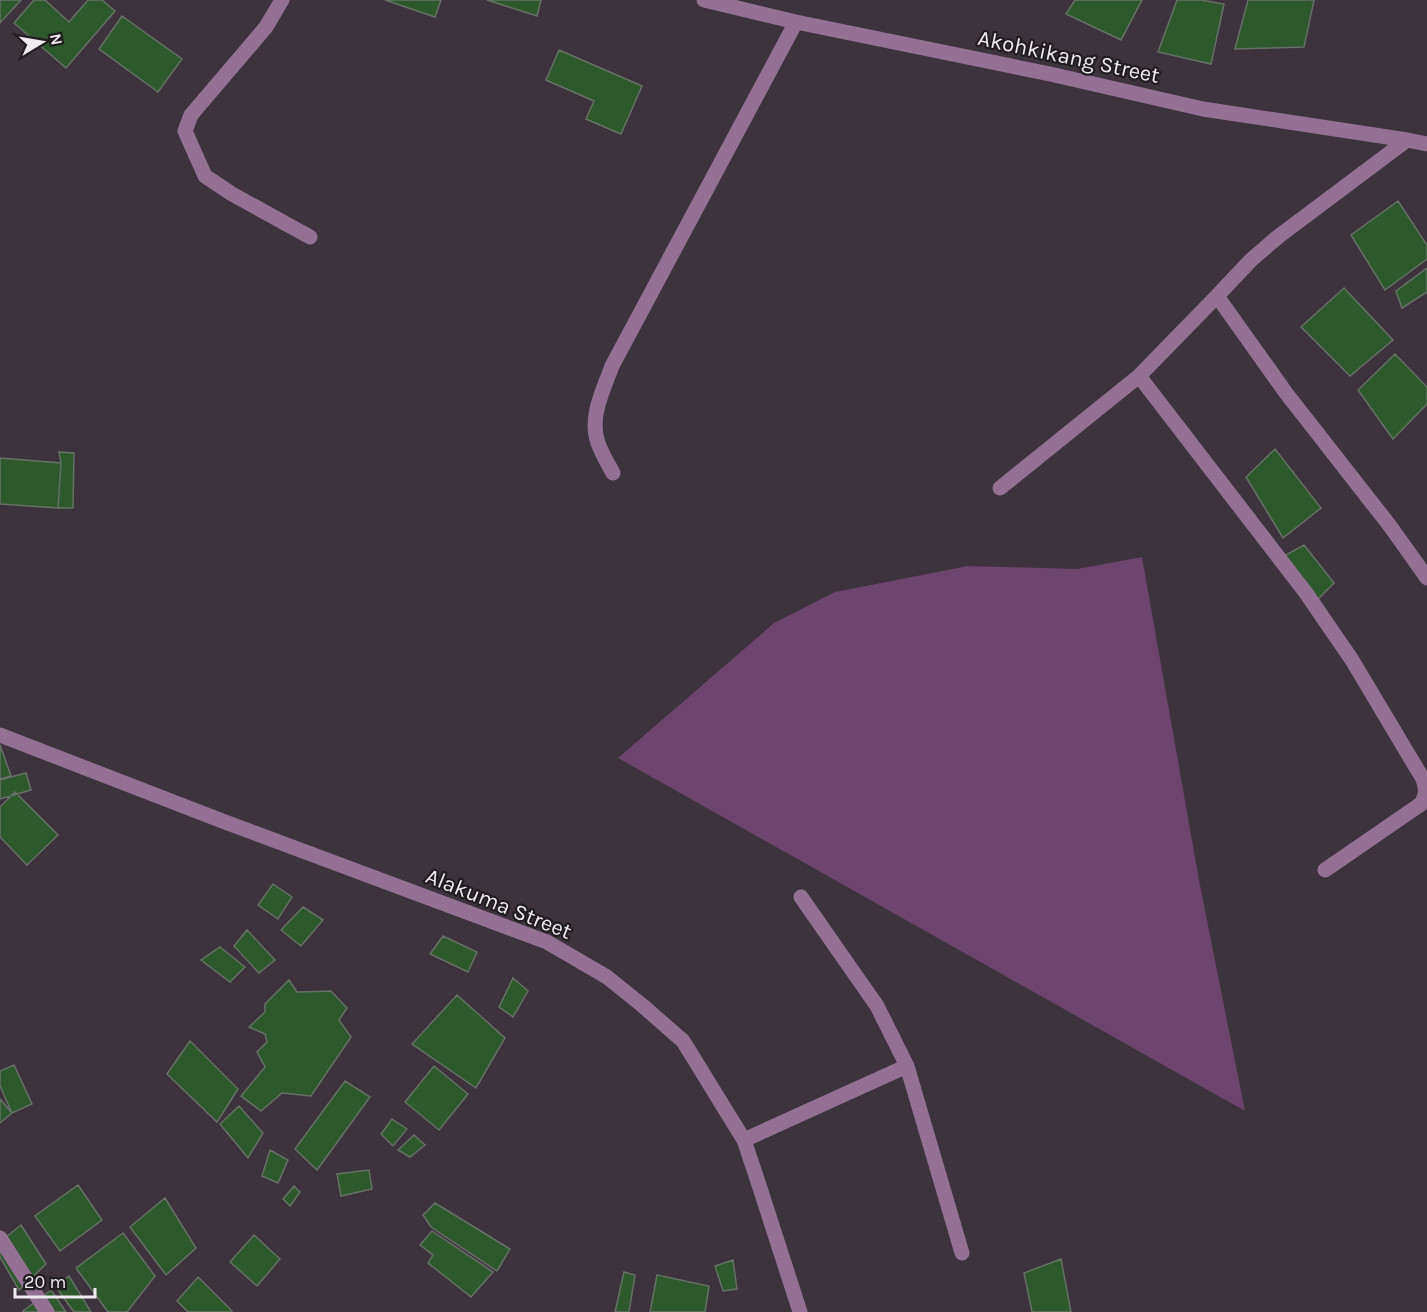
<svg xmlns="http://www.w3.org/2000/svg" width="1427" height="1312" font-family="Karla,sans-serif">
<rect width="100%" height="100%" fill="#3c333c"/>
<!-- green -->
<path fill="#6c446d" d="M1142,557L1199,880L1245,1111L618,758L774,623L835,592L968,566L1077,569Z"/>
<!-- building -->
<path fill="#2e592d" stroke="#667066" stroke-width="1.5" d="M0,0H21L0,23Z
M34,0H45L69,22L88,0H102L115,11L66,68L14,23Z
M385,0H441L435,17Z
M487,0H541L537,16Z
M1075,0H1142L1121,40L1066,14Z
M1177,0H1201L1224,4L1211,64L1158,52Z
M1248,0H1314L1304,47L1235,49Z
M122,16L182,59L158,92L99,49Z
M559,50L642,86L621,134L586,119L594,101L546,80Z
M1398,201L1427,245V259L1385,290L1351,235Z
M1427,268V292L1402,308L1396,291Z
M1344,288L1393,340L1350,376L1301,327Z
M1395,354L1427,387V404L1393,439L1358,390Z
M1275,449L1321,508L1283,538L1246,477Z
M59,452L74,453L73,508H58L61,463Z
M0,458L61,463L58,508L0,504Z
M1304,545L1334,583L1318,599L1284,556Z
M0,745L11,776L0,779Z
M26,773L31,790L0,799V780Z
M15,792L58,835L27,865L0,837V807Z
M273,884L292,897L278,919L258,905Z
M303,907L323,920L301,946L281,930Z
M247,930L275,960L259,973L234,946Z
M443,936L477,952L468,972L430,954Z
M220,947L245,967L230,982L201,960Z
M513,978L528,991L513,1017L499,1007Z
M289,980L297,992L331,991L347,1008L339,1020L351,1037L311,1096L282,1093L261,1111L241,1096L265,1067L257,1052L267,1042L265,1034L249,1027L265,1012V1004Z
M457,995L505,1038L476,1088L412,1044Z
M190,1041L238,1089L217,1122L167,1074Z
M14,1065L32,1104L12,1113L0,1086V1071Z
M434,1066L468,1094L439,1130L405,1102Z
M345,1081L370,1097L317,1170L295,1149Z
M0,1099L12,1113L0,1123Z
M239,1106L263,1133L248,1158L220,1124Z
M392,1119L407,1129L393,1146L381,1134Z
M414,1135L425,1145L410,1157L398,1150Z
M270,1150L288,1160L278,1183L262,1176Z
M369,1170L372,1189L341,1196L337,1174Z
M78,1185L102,1220L60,1251L35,1216Z
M294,1186L300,1192L290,1206L283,1199Z
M165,1198L196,1248L166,1275L130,1227Z
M435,1203L510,1249L497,1271L431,1227L423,1215Z
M21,1225L46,1264L19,1290L0,1257V1242Z
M432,1231L493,1272L471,1297L428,1263L433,1255L420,1245Z
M123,1233L155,1276L127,1312H108L76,1268Z
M254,1235L280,1259L257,1286L230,1262Z
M1061,1259L1071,1312H1032L1024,1273Z
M733,1260L737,1289L723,1291L715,1266Z
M624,1272L635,1275L629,1312H615Z
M657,1275L709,1286L705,1312H650Z
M69,1276L91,1312H74L56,1287Z
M198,1277L232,1311L231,1312H188L177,1301Z
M51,1290L66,1312H24L23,1311Z"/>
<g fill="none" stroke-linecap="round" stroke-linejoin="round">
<!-- minor -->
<path stroke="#947194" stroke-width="15" d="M282,0L266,27L191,115L185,131L205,176L232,194L310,237
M704,0L796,22L1050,74L1203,109L1407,140L1427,144
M1407,140L1279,236L1251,260L1217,296L1286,393L1390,526L1427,578
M1139,376L1306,593L1352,660L1423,779C1426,789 1427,794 1421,804L1325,870
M613,473C608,464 602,454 598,443C589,417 603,391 612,366L796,22
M1000,488L1139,376L1217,296
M0,735L225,822L547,942L607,977L643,1006L683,1041L744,1140L760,1188L800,1312
M801,897L877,1006L907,1066L962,1253
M744,1140L907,1066
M0,1238L47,1312"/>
</g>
<g text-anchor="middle" stroke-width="4.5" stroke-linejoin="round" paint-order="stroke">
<!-- street labels -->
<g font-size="22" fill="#f0ebf0" stroke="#211d21">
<text transform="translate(1069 56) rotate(12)" y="8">Akohkikang Street</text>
<text transform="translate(499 903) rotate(22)" y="8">Alakuma Street</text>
</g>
</g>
<!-- north arrow -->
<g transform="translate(42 42) rotate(79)" stroke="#211d21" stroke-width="4.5" paint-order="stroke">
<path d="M0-4.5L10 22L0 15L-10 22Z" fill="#f0ebf0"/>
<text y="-9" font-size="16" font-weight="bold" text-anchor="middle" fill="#f0ebf0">N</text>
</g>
<!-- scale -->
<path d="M15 1288v9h80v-9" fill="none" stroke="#f0ebf0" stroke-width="3"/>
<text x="24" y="1288" font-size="18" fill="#f0ebf0" stroke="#211d21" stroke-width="4.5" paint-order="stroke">20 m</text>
</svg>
